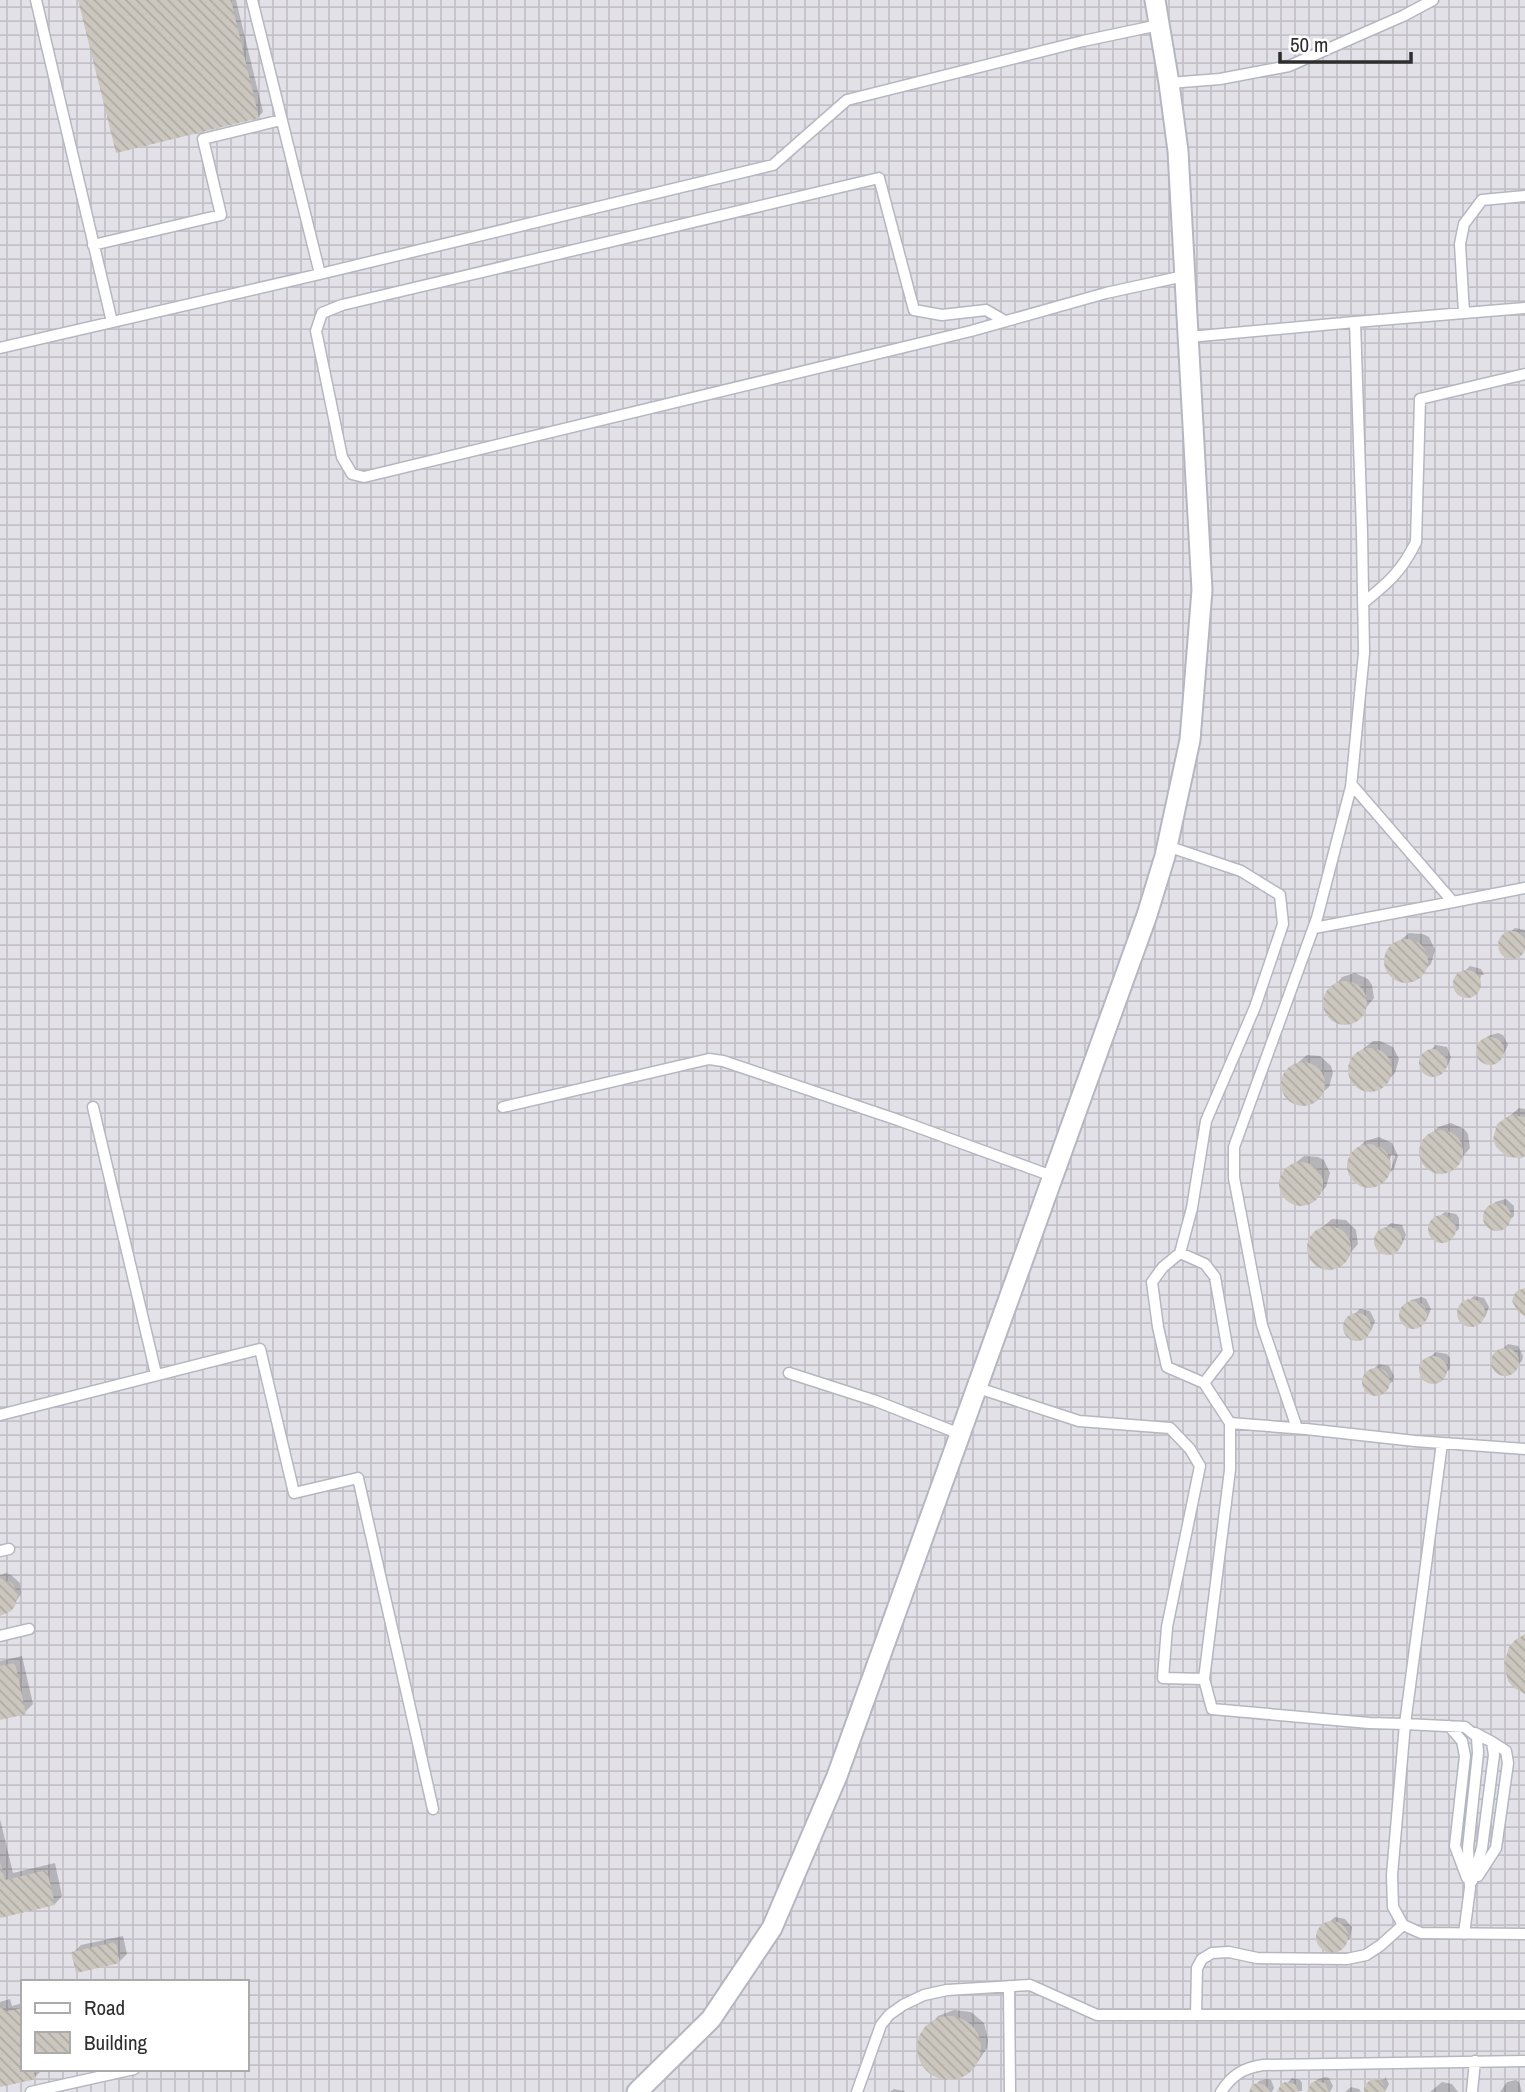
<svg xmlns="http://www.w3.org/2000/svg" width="1525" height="2092" font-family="'Archivo Narrow',sans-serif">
<defs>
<pattern id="industrial-grid" width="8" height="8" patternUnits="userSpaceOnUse" patternTransform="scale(1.75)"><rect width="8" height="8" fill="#e3e1e8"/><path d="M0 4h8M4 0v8" fill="none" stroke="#c3c1c7"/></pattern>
<pattern id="building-back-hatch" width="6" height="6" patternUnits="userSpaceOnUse" patternTransform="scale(1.75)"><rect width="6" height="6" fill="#cbc7bf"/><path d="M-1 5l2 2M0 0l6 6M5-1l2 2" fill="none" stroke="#afaba4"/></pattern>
</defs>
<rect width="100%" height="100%" fill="#efe9e1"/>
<!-- industrial -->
<path fill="url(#industrial-grid)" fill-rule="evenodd" d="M0,0H1525V2092H0ZM23,1982H247V2069H23Z"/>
<!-- shadow -->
<path fill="#0003" d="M80,0H236L263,112L258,117Z
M1515,928L1525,930V948L1515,957L1505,955L1500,946L1505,936Z
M1409,933L1423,934L1429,937L1435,950L1431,964L1423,972L1411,980H1398L1387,970L1386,963L1389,950Z
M1470,966L1481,969L1484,975H1481L1478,989L1470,996H1465L1456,989V979Z
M1355,973L1368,979L1372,985L1374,998L1357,1019L1344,1023L1337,1021L1327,1012L1325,998L1342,977Z
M1498,1033L1503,1035L1508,1045L1503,1055L1493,1063L1483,1060L1478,1051L1482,1041L1488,1036Z
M1373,1041H1380L1393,1047L1399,1059L1395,1073L1382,1086L1368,1090L1356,1085L1349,1072L1350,1065L1358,1053Z
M1436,1045L1447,1047L1451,1057L1447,1067L1437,1074L1426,1072L1421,1063L1422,1058Z
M1307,1055L1320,1056L1331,1066L1333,1073L1329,1087L1309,1103L1295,1102L1289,1099L1283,1086L1287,1072Z
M1519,1108L1525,1109V1153L1499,1125Z
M1451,1123L1464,1129L1468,1134L1470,1148L1453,1168L1447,1172L1433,1171L1423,1161L1421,1147L1438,1127Z
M1379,1137L1392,1143L1398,1156L1394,1169L1390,1173L1395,1156L1391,1155L1386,1178L1374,1186L1360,1185L1355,1181L1348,1169L1352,1155L1365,1141Z
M1304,1156L1318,1157L1324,1160L1330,1173L1326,1187L1318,1195L1306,1204L1292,1203L1282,1193L1280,1186L1284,1172Z
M1506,1199L1514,1206V1216L1500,1229L1490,1227L1485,1217L1490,1207L1495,1202Z
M1445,1212L1456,1214L1459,1218V1229L1445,1241L1435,1239L1430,1230L1435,1220Z
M1332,1219L1346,1220L1356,1230L1358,1244L1341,1264L1335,1267L1321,1266L1311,1257L1309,1243L1312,1236Z
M1391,1223L1402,1225L1406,1235L1402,1244L1392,1252L1381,1250L1376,1241L1377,1236Z
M1474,1296L1484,1298L1489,1307L1485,1317L1474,1325L1464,1323L1459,1313L1460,1308Z
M1422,1297L1426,1299L1431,1309L1427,1319L1416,1327L1406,1325L1401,1315L1406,1305L1411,1300Z
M1360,1309L1370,1311L1375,1321L1371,1331L1365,1336L1355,1339L1347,1332L1346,1322Z
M1508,1344L1518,1346L1523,1356L1522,1361L1517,1366L1508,1374H1503L1494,1367V1357Z
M1436,1352L1447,1354L1450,1358V1369L1436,1381L1426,1379L1421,1370L1426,1360Z
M1379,1364L1389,1366L1394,1376L1393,1381L1387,1386L1379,1394H1374L1365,1387V1377Z
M6,1573L11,1575L20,1583L21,1594L10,1610L0,1613V1575Z
M22,1656L33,1704L25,1712L0,1718V1661Z
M0,1819L13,1873L55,1863L62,1896L55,1904L0,1916Z
M1335,1917L1345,1919L1352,1927L1350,1938L1335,1950L1325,1949L1318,1940L1320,1930Z
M123,1936L127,1954L119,1962L73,1953L81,1945Z
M10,1999L12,2006L23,2003V2069H43L35,2077L0,2086V2002Z
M954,2010L971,2012L984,2023L988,2040L987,2048L977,2063L969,2071L953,2078H944L929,2071L923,2064L920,2057V2040L930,2025L938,2016Z
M1385,2076L1389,2084L1385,2092H1366L1369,2083L1385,2079Z
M1326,2077L1329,2078L1333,2086L1330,2092H1309L1312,2084L1318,2079Z
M1292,2078L1300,2080L1302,2083V2091L1279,2092Z
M1267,2079L1271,2080L1274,2088L1272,2092H1251L1259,2081Z
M1516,2080L1519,2082L1522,2092H1500L1507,2082Z
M1442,2082L1452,2084L1458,2092H1430Z
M1351,2087L1359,2089L1361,2092H1345Z
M894,2089L904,2091L905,2092H890Z"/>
<!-- building -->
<path fill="url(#building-back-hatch)" d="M78,0H231L259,118L116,153Z
M1498 945a14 14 0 1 1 28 0a14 14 0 1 1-28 0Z
M1384 961a22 22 0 1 1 44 0a22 22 0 1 1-44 0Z
M1453 984a14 14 0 1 1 28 0a14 14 0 1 1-28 0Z
M1323 1003a22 22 0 1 1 44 0a22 22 0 1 1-44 0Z
M1476 1051a14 14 0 1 1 28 0a14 14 0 1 1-28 0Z
M1348 1070a22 22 0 1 1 44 0a22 22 0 1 1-44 0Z
M1419 1063a14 14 0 1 1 28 0a14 14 0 1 1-28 0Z
M1281 1084a22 22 0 1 1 44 0a22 22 0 1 1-44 0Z
M1510,1115L1525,1117V1156L1522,1158L1507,1157L1496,1147L1493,1139L1497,1124Z
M1419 1152a22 22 0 1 1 44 0a22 22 0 1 1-44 0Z
M1347 1166a22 22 0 1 1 44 0a22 22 0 1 1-44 0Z
M1279 1184a22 22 0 1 1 44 0a22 22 0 1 1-44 0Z
M1483 1217a14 14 0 1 1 28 0a14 14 0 1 1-28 0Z
M1428 1229a14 14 0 1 1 28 0a14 14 0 1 1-28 0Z
M1307 1248a22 22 0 1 1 44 0a22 22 0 1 1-44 0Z
M1374 1241a14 14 0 1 1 28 0a14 14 0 1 1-28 0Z
M1525,1288V1316L1518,1312L1512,1301L1514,1295L1517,1291Z
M1457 1313a14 14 0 1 1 28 0a14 14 0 1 1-28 0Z
M1399 1315a14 14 0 1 1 28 0a14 14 0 1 1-28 0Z
M1343 1327a14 14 0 1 1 28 0a14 14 0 1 1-28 0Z
M1491 1362a14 14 0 1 1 28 0a14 14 0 1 1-28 0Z
M1419 1370a14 14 0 1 1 28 0a14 14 0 1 1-28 0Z
M1362 1382a14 14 0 1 1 28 0a14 14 0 1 1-28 0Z
M0,1578L12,1583L18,1594L15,1606L11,1611L0,1616Z
M1525,1634V1694L1514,1688L1508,1681L1504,1664L1509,1647L1515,1640Z
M15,1663L26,1714L0,1720V1666Z
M0,1862L5,1880L47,1870L55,1905L0,1918Z
M1316 1937a16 16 0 1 1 32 0a16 16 0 1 1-32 0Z
M116,1942L120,1963L76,1973L71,1952Z
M0,2006H3L4,2012L23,2008V2069L45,2070L34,2073L36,2079L0,2087Z
M917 2048a32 32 0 1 1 64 0a32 32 0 1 1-64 0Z
M1372,2079L1381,2081L1384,2085L1385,2092H1364V2085Z
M1315,2081L1325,2083L1329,2092H1307L1311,2083Z
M1285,2082L1295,2084L1299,2092H1277L1281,2084Z
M1257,2083L1266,2085L1270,2092H1249L1252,2085Z"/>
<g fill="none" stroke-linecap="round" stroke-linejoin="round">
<!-- lane casing -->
<g stroke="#b4b7c1" stroke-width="13">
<path id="lane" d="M36,0L112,322
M252,0L320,274
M1169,83L1220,79L1289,66L1403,16L1433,0
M93,245L221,215L203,139L281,120
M1464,313L1460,244L1464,224L1482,200L1525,196
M1005,321L986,310L942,315L914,310L879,178L342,305L322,313L316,331L342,457L352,474L364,477L971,331L1106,293L1184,276
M1355,322L1525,308
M1189,337L1355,322L1362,532L1364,653L1351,787L1317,918L1234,1147V1178L1262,1325L1297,1428
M0,348L320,274L773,165L847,100L1083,41L1159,25
M1363,603C1388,583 1402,571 1416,542L1420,399L1525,374
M1167,846L1241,871L1280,895L1283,924L1255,1007L1206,1121L1192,1208L1180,1253L1163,1267L1152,1282L1158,1327L1167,1367L1204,1383L1230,1423
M1453,902L1525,888
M1314,928L1453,902L1352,785
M93,1107L156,1374
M503,1107L709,1059L723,1061L898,1120L1052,1176
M1180,1253L1205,1264L1215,1277L1228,1352L1204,1383
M789,1373L876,1401L960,1434
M978,1388L1079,1421L1170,1428L1190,1449L1200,1466L1167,1627L1163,1678L1204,1679
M0,1415L260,1349L294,1493L358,1478L433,1809
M1442,1443L1405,1724L1465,1727L1477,1737L1478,1753L1468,1848L1470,1888L1464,1934
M1525,1449L1415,1441L1306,1429L1230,1423V1470L1204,1679L1212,1709L1369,1723L1405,1724L1392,1875L1393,1907L1403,1925L1421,1933L1525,1934
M0,1551L9,1549
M0,1636L29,1629
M1449,1726L1462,1741L1465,1756L1455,1846L1467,1878
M1478,1876L1496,1848L1508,1763L1506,1751L1492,1742
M1472,1881L1482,1848L1494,1755L1492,1742L1475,1733
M1009,1986L1010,2092
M1196,2015L1197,1968L1202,1959L1212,1953L1229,1952L1257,1958L1347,1959L1366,1955L1381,1945L1403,1925
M31,2092L134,2069
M857,2092L881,2025L889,2015L903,2005L924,1995L947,1990L1030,1985L1097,2015H1525
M1221,2092C1232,2075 1243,2068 1263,2065L1525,2061
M1472,2092L1475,2061"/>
</g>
<!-- street casing -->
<g stroke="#b4b7c1" stroke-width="23">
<path id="street" d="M637,2092L711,2019L772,1928L837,1776L1147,915L1165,856L1190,740L1202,590L1178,151L1169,83L1155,0"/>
</g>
<!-- lane -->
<use href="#lane" stroke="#fff" stroke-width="10"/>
<!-- street -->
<use href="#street" stroke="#fff" stroke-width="19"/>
</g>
<!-- legend -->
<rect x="21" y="1980" width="228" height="91" fill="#ffffff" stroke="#ababab" stroke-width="2"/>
<rect x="35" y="2003" width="35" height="10" fill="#ffffff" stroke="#ababab" stroke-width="2"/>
<text x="84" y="2015" font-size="21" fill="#2e2e2e">Road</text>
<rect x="35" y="2032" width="35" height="21" fill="url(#building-back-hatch)" stroke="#ababab" stroke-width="2"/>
<text x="84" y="2050" font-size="21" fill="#2e2e2e">Building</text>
<!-- scale -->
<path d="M1280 52v10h131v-10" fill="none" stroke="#2e2e2e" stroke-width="3.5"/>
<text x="1290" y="52" font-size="21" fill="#2e2e2e" stroke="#ffffff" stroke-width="5" paint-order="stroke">50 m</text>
</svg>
